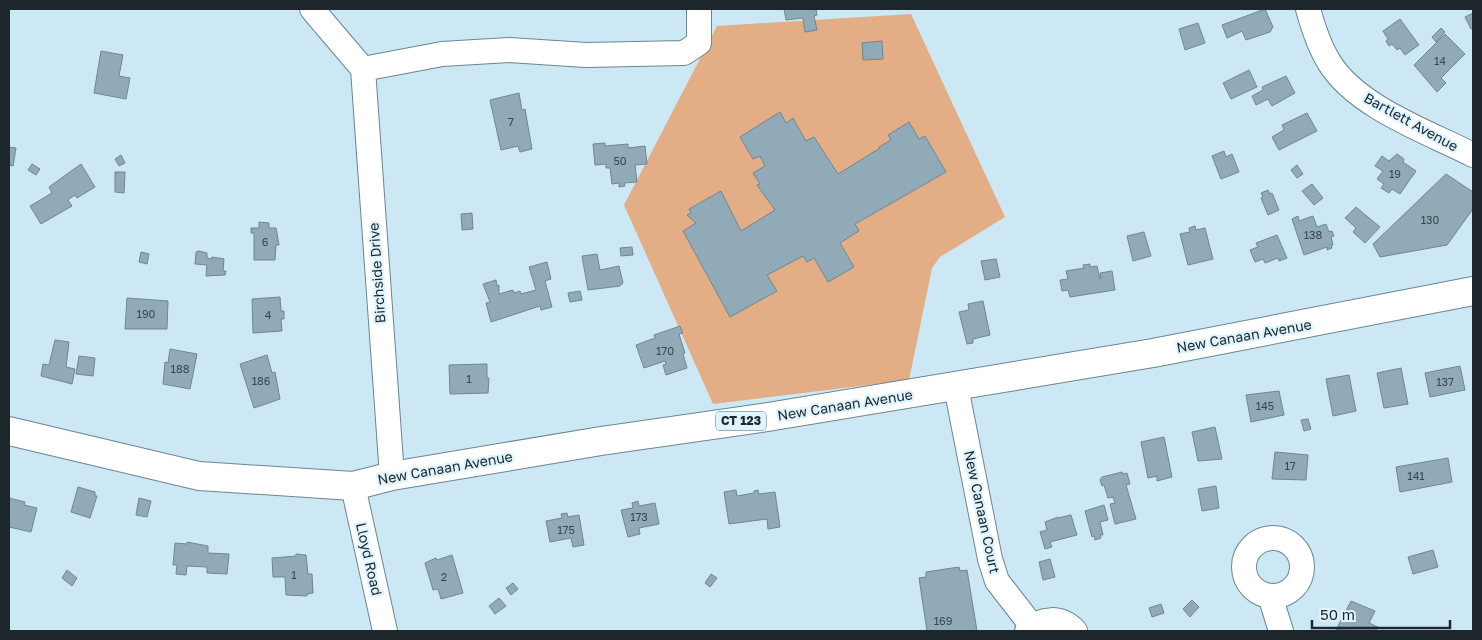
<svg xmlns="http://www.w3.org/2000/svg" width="1482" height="640" font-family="'Golos Text',sans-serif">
<rect width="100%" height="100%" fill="#cce8f5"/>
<!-- green -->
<path fill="#e3ad86" d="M911,14L1005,217L940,257L932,268L909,380L713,404L624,205L717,26Z"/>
<!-- building -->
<path fill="#90aab7" stroke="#6d8793" d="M780,9H816L817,15L814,16L817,30L805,32L803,18L786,20L784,9Z
M1265,9L1273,27L1270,32L1246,40L1242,31L1227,38L1222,25Z
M1473,13V28L1471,29L1465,17Z
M1400,19L1419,45L1405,55L1400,48L1397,50L1392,44L1389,46L1386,41L1388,39L1383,31Z
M1198,23L1205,43L1185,50L1179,29Z
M1441,28L1445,32L1436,42L1432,37Z
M1445,34L1465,54L1441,78L1446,83L1437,92L1414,65Z
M882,41L883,59L863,60L862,43Z
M101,51L123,55L119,76L130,78L126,99L94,93Z
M1249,70L1257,87L1231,99L1223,83Z
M1286,76L1295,93L1272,106L1268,99L1256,105L1252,96L1263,90L1262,87Z
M519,93L522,110L525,109L532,149L520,152L518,146L501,150L490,100Z
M780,112L786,123L793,118L806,141L814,137L838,174L880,148L879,147L891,140L888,135L909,122L919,139L925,136L946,172L855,224L859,231L840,243L854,267L828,282L814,258L807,262L803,256L767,275L777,291L730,317L683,231L696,223L687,215L691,213L689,209L721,191L741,231L775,210L757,185L760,184L753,173L765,166L760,156L753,159L740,137Z
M1307,113L1317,131L1279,150L1272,137L1284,130L1282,125Z
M605,143V146L628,144V148L645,146L647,164L635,165L637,182L624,183L625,186L619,187V183L612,184L610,168H606V164L595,165L593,144Z
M9,147L16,148L13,166L9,165Z
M1224,151L1226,157L1232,154L1239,172L1221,179L1212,156Z
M1397,154L1404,159L1403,162L1416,171L1400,194L1392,189L1389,193L1381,188L1384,184L1377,179L1383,171L1375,166L1382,156L1389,161Z
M121,155L125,163L119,166L115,159Z
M32,164L40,169L36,175L28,170Z
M81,164L95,187L77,198L75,195L68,200L72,206L41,224L30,206L52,193L49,187Z
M1297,165L1303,174L1297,178L1291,170Z
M115,172H125L124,193L115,192Z
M1446,174L1473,192V209L1447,245L1380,257L1373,244Z
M1312,184L1323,198L1314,205L1302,191Z
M1268,190L1270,194L1272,193L1279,210L1268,215L1261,198L1263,197L1261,193Z
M1356,207L1380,227L1365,243L1353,232L1356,228L1345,218Z
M472,213L473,229L462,230L461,214Z
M1298,216L1299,221L1313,216L1317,227L1326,224L1329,232L1332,231L1334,236L1331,237L1333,245H1331L1332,248L1327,250V247L1304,255L1292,219Z
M259,222L269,223V228H276L279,245H276L275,260H254V233H251V228H259Z
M1195,226L1196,230L1205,228L1213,259L1188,265L1180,234L1190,232L1189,228Z
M1144,232L1151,256L1133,261L1127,236Z
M1277,235L1287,258L1279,261L1278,258L1265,263L1263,259L1255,262L1250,250L1258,247L1256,243Z
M632,247L633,255L621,256L620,248Z
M199,251L207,253V258L212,259V257L224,259L223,271H226L225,275L206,276L207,265L195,264L196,252Z
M141,252L149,254L147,264L139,262Z
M597,254L600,270L619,266L623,283L620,286L588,290L582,256Z
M996,259L1000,277L985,280L981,261Z
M547,262L551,279L545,281L552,307L541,310L540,306L491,322L486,303L490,302L483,284L496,280L497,286L499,285V294L513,290L514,293L520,291L521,294L536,290L529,267Z
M1090,264V267L1097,266L1100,279H1101L1100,273L1112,271L1115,290L1070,297L1068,290L1062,291L1060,280L1068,279L1066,271L1084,268L1083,265Z
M580,291L582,300L570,302L568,293Z
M280,297L281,311H284V319H281L282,331L253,333L252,299Z
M127,298L168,301L167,329H125Z
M983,301L990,335L973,339V343L967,344L959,312L969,310L968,304Z
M680,326L683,333L679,334L685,353L683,354L687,368L666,375L663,365L666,364L665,361L644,368L636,345L655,338L654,335Z
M55,340L69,342L66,367L75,369L72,384L41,376L43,364L49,365Z
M170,349L197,354L190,389L163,384L165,362L168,363Z
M267,355L272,373L275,372L280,399L254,408L240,364Z
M79,356L95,358L93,376L76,374Z
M487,364V378H489L488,393L450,394L449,365Z
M1460,366L1465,390L1430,397L1425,373Z
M1401,368L1408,404L1384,408L1377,373Z
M1349,375L1356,411L1333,416L1326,379Z
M1279,391L1284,415L1251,422L1246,395Z
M1308,419L1311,429L1304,431L1301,420Z
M1215,427L1222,459L1198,461L1192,432Z
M1164,437L1172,477L1157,481V476L1148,478L1141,442Z
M1275,452L1308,455L1306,480L1272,479Z
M1448,458L1452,482L1400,492L1396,467Z
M1122,472L1123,474L1127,473L1130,484L1126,485L1136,519L1115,524L1110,504L1115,503L1113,497L1108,498L1104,485L1102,486L1100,480L1102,477Z
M1216,486L1219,508L1202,511L1198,489Z
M78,487L95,492V496H97L90,518L71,512Z
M736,490L737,496L754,493V491L758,490L759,494L775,492L780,527L768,529L767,519L729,524L724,492Z
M9,498L25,502L24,505L37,508L31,532L9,527Z
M139,498L151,501L147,517L136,515Z
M638,501L639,506L655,503L659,524L639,528L640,534L628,537L621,510L633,508L632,503Z
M1104,505L1108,520L1100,522L1103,535H1100L1101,538L1095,540L1094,536L1092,537L1085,511Z
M567,513L568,517L579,515L584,545L573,547L571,538L550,542L546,521L562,518L561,514Z
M1071,515L1077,535L1050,542L1052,547L1045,549L1040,532L1047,530L1045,522L1058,517V518Z
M187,542L208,546V553L229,554L227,574L207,573V567L187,566L186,575L176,574L177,565H173L175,543L187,544Z
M1433,550L1438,567L1413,574L1408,557Z
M296,554L306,555L308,574H312L313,593L307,594V596L286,595L285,577H273L272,558L296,556Z
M452,555L463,593L441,599L438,589L433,590L425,563L436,558L437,560Z
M1050,559L1055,577L1043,580L1039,562Z
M959,567L960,571L967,570L977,631H927L919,578L926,577V572Z
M67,570L77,578L72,586L62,578Z
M711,574L717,578L710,587L705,583Z
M513,583L518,589L511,595L506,588Z
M499,598L506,606L495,614L489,606Z
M1192,600L1199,607L1190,617L1183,609Z
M1351,601L1375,611L1369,623L1378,627L1376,631L1336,630Z
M1161,604L1164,613L1152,617L1149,608Z"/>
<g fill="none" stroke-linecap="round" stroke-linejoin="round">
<!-- minor casing -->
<g stroke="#6c8592" stroke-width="26">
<path id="minor" d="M312,9L363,69L392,476
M1308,9C1313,27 1319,46 1329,62C1356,107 1428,132 1473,155
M363,69L442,54L509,50L586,55L684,53L699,43V9
M956,387L990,559L997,581L1032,626
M353,486L385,631
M1244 567a29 29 0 1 1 58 0a29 29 0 1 1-58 0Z
M1270,596L1281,631
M1027,631C1042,617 1061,616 1075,631"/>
</g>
<!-- major casing -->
<g stroke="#6c8592" stroke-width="30">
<path id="major" d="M9,431L199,476L353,486L392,476L601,441L768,417L1153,353L1473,291"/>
</g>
<!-- minor -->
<use href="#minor" stroke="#fff" stroke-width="24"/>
<!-- major -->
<use href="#major" stroke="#fff" stroke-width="28"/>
</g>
<g text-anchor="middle" stroke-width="4.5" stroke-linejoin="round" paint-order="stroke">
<!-- number labels -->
<g font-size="11" fill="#39474e">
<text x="1440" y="65">14</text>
<text x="511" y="126">7</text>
<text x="620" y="165">50</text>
<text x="1395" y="178">19</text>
<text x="1430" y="224">130</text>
<text x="1313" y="239">138</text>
<text x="265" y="246">6</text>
<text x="146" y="318">190</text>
<text x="268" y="319">4</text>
<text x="665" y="355">170</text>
<text x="180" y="373">188</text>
<text x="469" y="383">1</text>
<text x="261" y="385">186</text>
<text x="1445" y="386">137</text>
<text x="1265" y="410">145</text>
<text x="1290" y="470">17</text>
<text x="1416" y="480">141</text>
<text x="639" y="521">173</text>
<text x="566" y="534">175</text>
<text x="294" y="579">1</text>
<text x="444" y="581">2</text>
<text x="943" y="625">169</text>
</g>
<!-- shield labels -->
<rect fill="#def4ff" stroke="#56646b" stroke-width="1" x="716" y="411.5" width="50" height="19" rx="4"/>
<g font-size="12" font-weight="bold" fill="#1c262b">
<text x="741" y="425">CT 123</text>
</g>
<!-- street labels -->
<g font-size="14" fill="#1c262b" stroke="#def4ff">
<text transform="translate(1411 122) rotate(29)" y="5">Bartlett Avenue</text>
<text transform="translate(377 273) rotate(-94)" y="5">Birchside Drive</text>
<text transform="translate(1244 336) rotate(-10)" y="5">New Canaan Avenue</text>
<text transform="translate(845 405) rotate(-9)" y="5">New Canaan Avenue</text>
<text transform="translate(445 468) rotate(-10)" y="5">New Canaan Avenue</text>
<text transform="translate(982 512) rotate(78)" y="5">New Canaan Court</text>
<text transform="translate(369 559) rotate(77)" y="5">Lloyd Road</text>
</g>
</g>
<!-- border -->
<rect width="1482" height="640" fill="none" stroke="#1c262b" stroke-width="20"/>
<!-- scale -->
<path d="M1312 620v8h138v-8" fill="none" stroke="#1c262b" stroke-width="2.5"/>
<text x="1320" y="620" font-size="15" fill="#1c262b" stroke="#def4ff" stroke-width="4" paint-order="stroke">50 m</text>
</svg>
